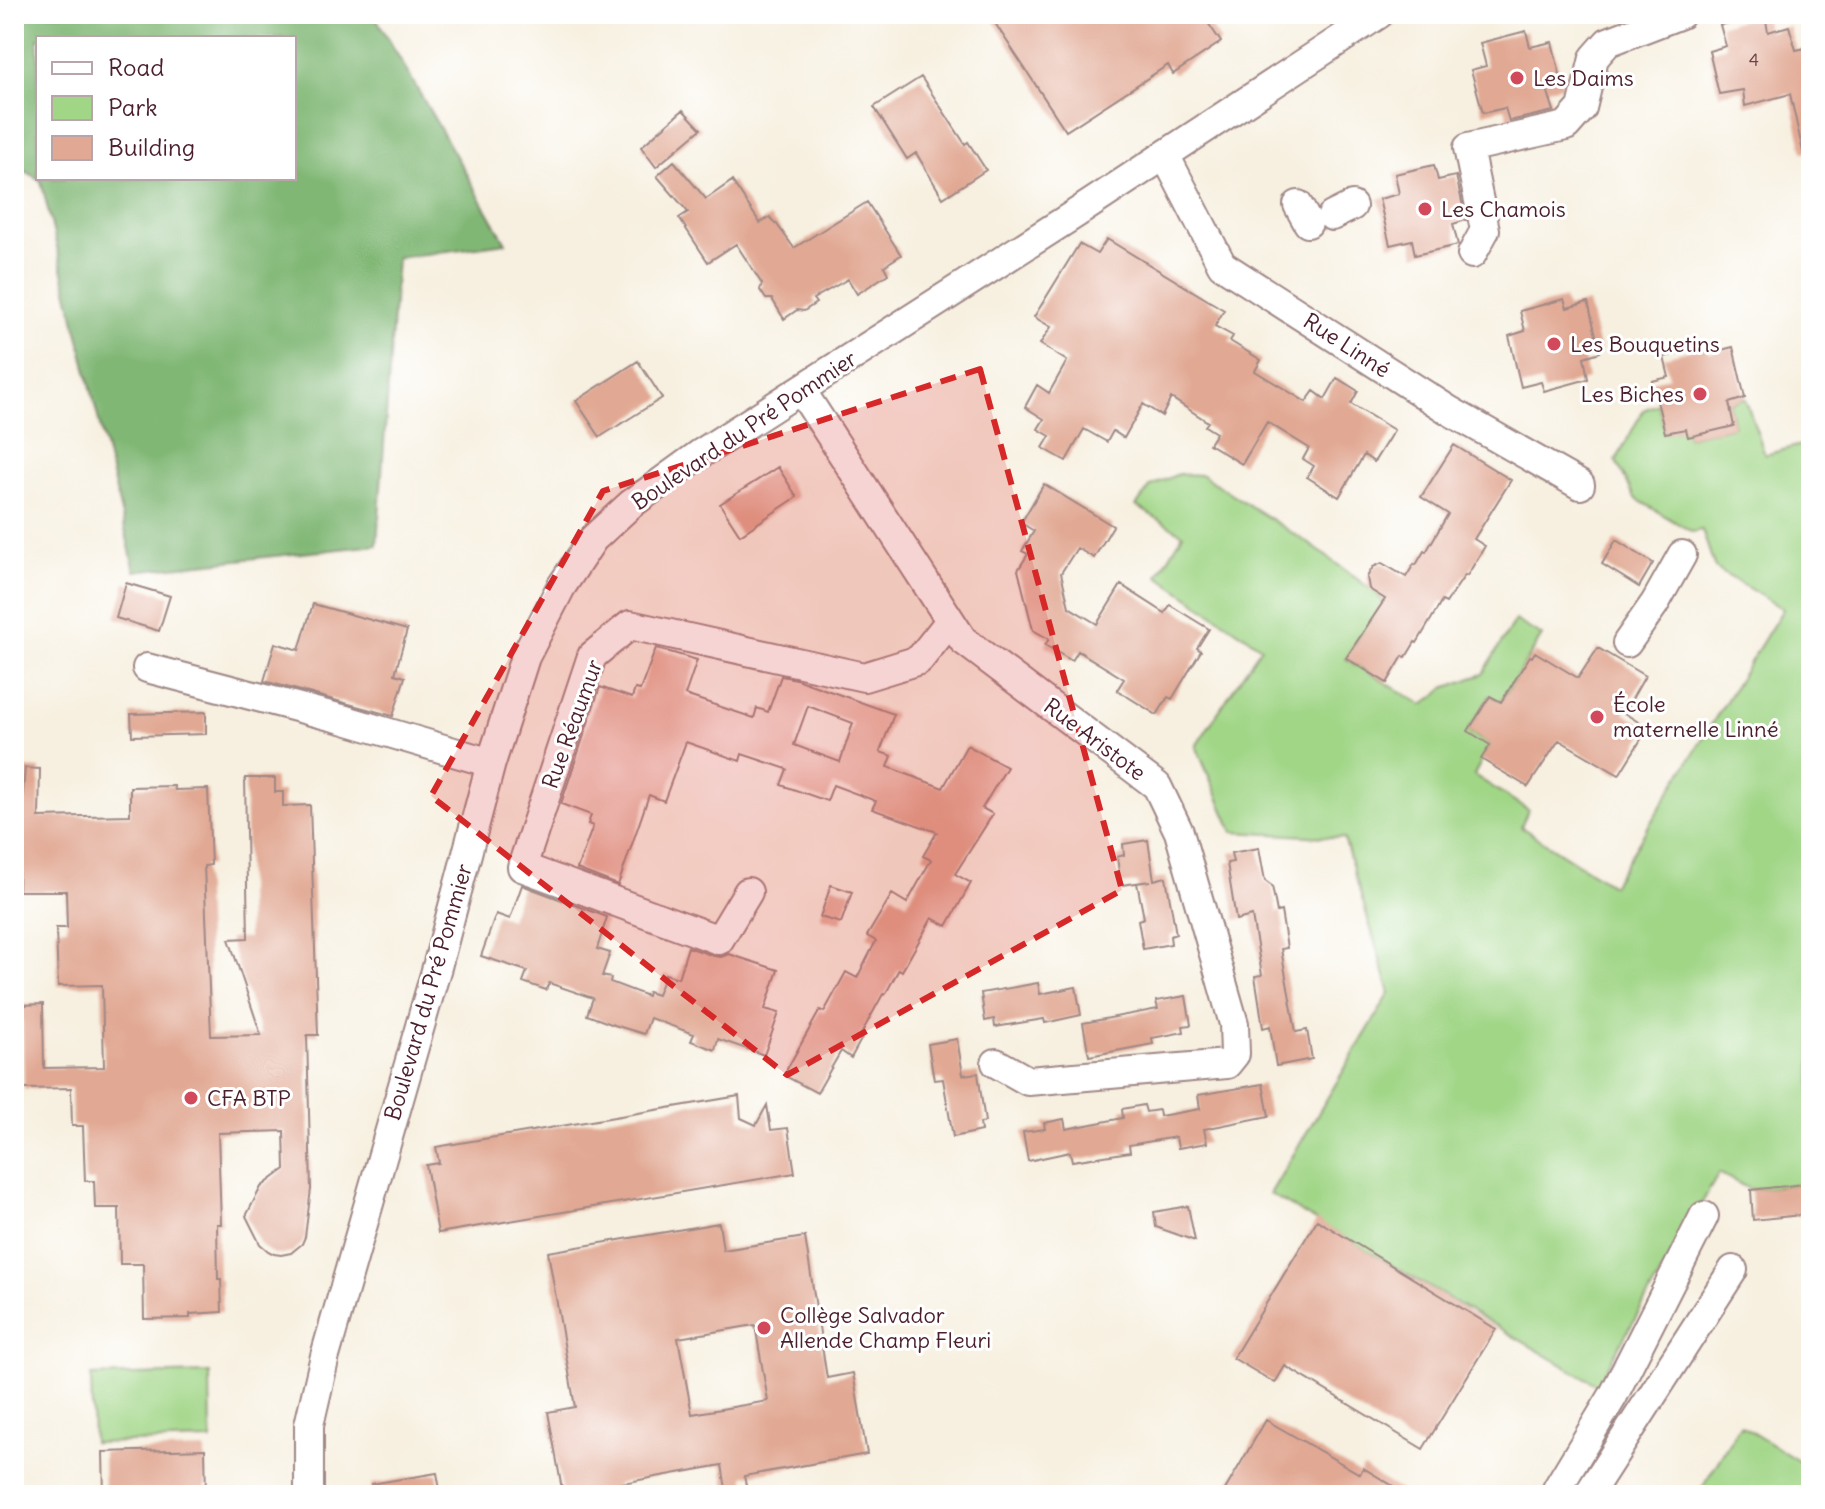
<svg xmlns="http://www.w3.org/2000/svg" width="1825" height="1509" font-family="Delius,sans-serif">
<rect width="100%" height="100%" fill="#fff"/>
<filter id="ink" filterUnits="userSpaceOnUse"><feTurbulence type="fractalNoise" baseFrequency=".0125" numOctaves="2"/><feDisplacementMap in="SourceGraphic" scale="16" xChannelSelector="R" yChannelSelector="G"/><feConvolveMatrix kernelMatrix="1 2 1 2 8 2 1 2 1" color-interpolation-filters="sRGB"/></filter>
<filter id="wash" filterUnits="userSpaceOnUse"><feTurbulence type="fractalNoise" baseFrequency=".006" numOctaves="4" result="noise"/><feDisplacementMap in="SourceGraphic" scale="32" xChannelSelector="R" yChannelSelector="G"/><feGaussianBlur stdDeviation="1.8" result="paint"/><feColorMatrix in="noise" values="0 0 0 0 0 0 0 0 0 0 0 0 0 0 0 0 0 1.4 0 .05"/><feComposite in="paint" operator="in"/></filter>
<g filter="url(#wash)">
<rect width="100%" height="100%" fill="#f7f0e0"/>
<!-- green -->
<path fill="#a1d687" stroke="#767a59" stroke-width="2" d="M1745,398L1765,455L1811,442V1183L1751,1190L1719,1173L1597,1385L1270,1194L1390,993L1344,838L1233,832L1196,746L1261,647L1158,576L1183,534L1136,506L1151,486L1178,474L1202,475L1311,545L1376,593L1385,604L1365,632L1363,631L1346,659L1423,705L1445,688L1483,674L1515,620L1542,636L1501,702L1490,696L1468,731L1490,745L1474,775L1528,810L1521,827L1612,885L1783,609L1715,568L1702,530L1692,532L1635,498L1616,461L1643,410L1658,404L1665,432L1686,429L1688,437L1734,426L1729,403Z
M210,1373L211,1440L93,1443L91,1376Z
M1740,1425L1811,1469V1495H1698Z"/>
<!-- forest -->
<path fill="#80b774" stroke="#656b50" stroke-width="2" fill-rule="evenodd" d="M14,14H374L506,243L397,258L377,545L135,571L41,181L14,164ZM38,38H294V178H38Z"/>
<g id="blocks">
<!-- building -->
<path fill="#e1a893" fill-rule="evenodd" d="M989,14H1202L1221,42L1173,74L1168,65L1066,131Z
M1765,15L1768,32L1789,26L1796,50L1811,47V151L1803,152L1790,94L1745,106L1743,90L1719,94L1709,51L1726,46L1720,25Z
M1526,31L1530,47L1552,42L1563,86L1547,89L1554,111L1509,121L1505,108L1483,113L1471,70L1486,66L1480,43Z
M921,77L965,144L968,142L986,170L943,198L916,153L907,159L874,107Z
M683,110L701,129L656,167L641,147Z
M674,161L706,199L732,181L760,223L770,217L775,224L776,223L794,248L867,202L901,255L884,266L888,274L857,294L848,279L813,299L816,303L804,311L797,310L784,319L772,299H766L760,290L762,284L736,244L708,262L679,218L688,212L657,176Z
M1434,165L1438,180L1456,176L1466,220L1453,224L1458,245L1415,255L1412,240L1390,245L1379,199L1399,194L1395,174Z
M1107,239L1224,310L1215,326L1233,336L1230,341L1261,360L1255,371L1306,402L1314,391L1325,399L1337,378L1358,391L1351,404L1394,430L1374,462L1364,455L1339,497L1307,477L1314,466L1303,459L1309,448L1267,422L1242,464L1209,444L1216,433L1205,426L1208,422L1171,398L1162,416L1143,404L1124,438L1113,431L1107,442L1084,429L1066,461L1043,448L1050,436L1038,429L1044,419L1025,407L1037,385L1049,393L1067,361L1040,344L1051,327L1034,317L1079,244L1097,254Z
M1564,299L1567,308L1588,302L1600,352L1584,357L1588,379L1544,391L1541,382L1521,387L1509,336L1525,331L1520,311Z
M1707,346L1709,353L1733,347L1745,398L1729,403L1734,426L1688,437L1686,429L1665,433L1652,381L1669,377L1664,357Z
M638,361L662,398L600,437L576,401Z
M1454,445L1511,480L1474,539L1485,546L1467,576L1465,575L1446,603L1442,601L1417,643L1415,642L1406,657L1403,656L1387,683L1346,658L1385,599L1369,589L1367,577L1373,567L1382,563L1406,577L1414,564L1416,565L1424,551L1426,552L1448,514L1421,497Z
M778,467L797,497L740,535L720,504Z
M1044,484L1113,526L1094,558L1077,548L1061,573L1069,607L1097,624L1121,585L1165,613L1170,605L1209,629L1197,648L1201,651L1172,699L1168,697L1157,715L1117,690L1124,679L1078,651L1072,661L1045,645L1049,639L1033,630L1018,570L1028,554L1022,551L1034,531L1021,523Z
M1616,540L1653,563L1639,587L1602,564Z
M126,583L170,596L159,631L116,618Z
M313,604L407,630L395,674L405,677L393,716L264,681L275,643L299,650Z
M656,648L697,660L685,695L754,718L757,708L768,712L781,676L796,679L894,714L880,752L892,756L888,767L943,788L967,745L1007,767L982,808L993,814L955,874L971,883L947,926L932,918L902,971L899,969L885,995L883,994L861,1034L863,1036L851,1058L841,1051L817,1093L787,1077V1069L820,1010L824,1012L846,972L857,978L876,941L867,936L892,894L907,903L931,860L923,856L937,832L872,809L876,801L833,785L827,801L781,785L787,769L742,754L740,761L686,742L664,801L649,795L618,885L577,869L593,826L588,824L591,815L561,804L600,687L632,698L635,689L640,690ZM808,706L853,723L840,762L794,745Z
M1598,648L1645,676L1624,713L1648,728L1619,775L1559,740L1528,787L1481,759L1490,745L1468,731L1490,696L1501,702L1530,656L1532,657L1535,652L1578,678Z
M206,712V734L132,736L131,714Z
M25,768L40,769L39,817L130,815V787L174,786L175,790L208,789L211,865L204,866L211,1036L261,1035L229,939L248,938L245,778H275V792H283V806L310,805L318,1035H307L311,1189L305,1237L302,1244L291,1253L281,1255L274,1254L268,1251L260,1244L246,1216L261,1187L285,1169L284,1131L218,1133L221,1224H217L218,1279H221L222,1312L190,1314V1318L144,1319L143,1264H120L119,1208H95L94,1181H85L83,1126H72L71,1088L24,1089L22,1005L43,1004L44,1068L104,1067L102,985L58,986L56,928H67L66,891H18L19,841Z
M1148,840L1154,880L1166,877L1176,934L1170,936L1171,944L1143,949L1138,920L1144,918L1137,883L1150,881L1121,885L1117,857L1124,855L1123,844Z
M1259,848L1265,881L1272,886L1277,912L1281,911L1287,948L1281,949L1296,1032L1307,1030L1312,1059L1276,1066L1270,1026L1263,1028L1259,1001L1255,976L1262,975L1252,916L1236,920L1227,863L1233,862L1231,853Z
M522,885L607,917L597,949L610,953L602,976L611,978L610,982L647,996L648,992L657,995L665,974L678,978L688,947L714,956L721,957L729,954L778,970L765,1009L779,1013L764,1055L718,1039L715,1050L691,1041L694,1034L650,1018L644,1034L614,1025L587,1015L593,998L549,983L546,990L523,982L527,971L481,956L496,914L510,919Z
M831,885L852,892L841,923L820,917Z
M1038,983L1040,994L1076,987L1081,1015L1045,1023L1044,1019L995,1027L994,1019L985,1021L981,993Z
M1186,996L1191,1025L1183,1026L1184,1032L1152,1038L1153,1044L1089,1056L1083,1023L1158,1009L1156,1001Z
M957,1039L963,1075L978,1073L985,1122L980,1123L981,1131L953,1137L943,1079L934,1080L928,1044Z
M1263,1084L1269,1116L1204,1129L1207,1143L1178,1148L1176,1137L1129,1145L1130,1152L1072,1161L1070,1152L1028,1161L1023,1132L1045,1129L1044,1123L1064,1119L1066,1129L1123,1118L1122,1109L1144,1105L1146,1112L1159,1110L1160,1116L1200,1109L1198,1095Z
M739,1096L741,1118L756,1125L767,1105L771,1130L788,1128L795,1173L438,1233L426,1165L439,1163L436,1147Z
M1811,1183V1214L1753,1220L1751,1190Z
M1188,1206L1195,1241L1156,1227L1154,1212Z
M1317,1220L1496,1329L1423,1449L1285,1366L1275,1383L1233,1358Z
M719,1223L723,1250L805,1237L827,1378L853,1373L867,1454L744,1476L748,1495H727L722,1465L617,1484L619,1495H563L548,1412L575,1407L548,1252ZM755,1325L768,1401L692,1414L678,1338Z
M1266,1420L1360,1474L1363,1468L1408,1495H1222Z
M205,1449L206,1495H104L103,1452Z
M437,1473L441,1495H372L371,1484Z"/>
</g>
</g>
<g filter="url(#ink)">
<use href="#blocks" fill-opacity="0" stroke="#a08886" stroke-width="2"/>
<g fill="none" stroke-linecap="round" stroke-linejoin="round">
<!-- minor casing -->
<g stroke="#a08886" stroke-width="32">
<path id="minor" d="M1165,155L1222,265L1450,411L1580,485
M1298,205L1308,223
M1332,216L1352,206
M1472,254L1485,230L1468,148L1566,126L1582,108L1594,58L1608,42L1681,14
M801,390L963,640L1157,786L1179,832L1234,1024L1235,1054L1227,1064L1028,1081L996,1063
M1627,643L1655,603L1682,555
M147,668L342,719L491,763
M748,892L719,940L522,867L592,656L630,625L864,677L919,660L950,621
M309,1495V1425L325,1356L437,967L491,763L525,657L561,587L593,539L631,504L700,454L1075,214L1379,14
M1559,1495L1557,1489L1613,1396L1704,1216
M1588,1495L1733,1270"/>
</g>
<!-- minor -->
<use href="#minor" stroke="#fff" stroke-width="28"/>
</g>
</g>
<!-- marked area -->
<path fill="#d62828" fill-opacity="0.2" stroke="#d62828" stroke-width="6" stroke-dasharray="16 10" stroke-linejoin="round" d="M980,369L1122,890L787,1075L431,796L603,491Z"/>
<!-- markers -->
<g fill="#d1495b" stroke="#fff" stroke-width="3">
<circle cx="1517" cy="78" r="8"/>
<circle cx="1425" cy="209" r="8"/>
<circle cx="1554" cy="344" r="8"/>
<circle cx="1700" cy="394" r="8"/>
<circle cx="1597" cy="717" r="8"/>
<circle cx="191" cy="1098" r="8"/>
<circle cx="764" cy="1328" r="8"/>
</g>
<g text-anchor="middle" stroke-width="6" stroke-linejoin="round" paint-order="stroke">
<!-- number labels -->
<g font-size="18" fill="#704145">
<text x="1754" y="66">4</text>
</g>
<!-- poi labels -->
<g font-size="22" fill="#4a1f2b" stroke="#fff" text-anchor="start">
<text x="1533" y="86">Les Daims</text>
<text x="1441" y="217">Les Chamois</text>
<text x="1570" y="352">Les Bouquetins</text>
<text x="1684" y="402" text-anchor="end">Les Biches</text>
<text x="1613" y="712">École<tspan x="1613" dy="25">maternelle Linné</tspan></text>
<text x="207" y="1106">CFA BTP</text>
<text x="780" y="1323">Collège Salvador<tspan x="780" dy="25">Allende Champ Fleuri</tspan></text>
</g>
<!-- street labels -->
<g font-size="22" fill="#4a1f2b" stroke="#fff">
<text transform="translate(1347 345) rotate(33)" y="8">Rue Linné</text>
<text transform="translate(744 430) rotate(-34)" y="8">Boulevard du Pré Pommier</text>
<text transform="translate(572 724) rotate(-70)" y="8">Rue Réaumur</text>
<text transform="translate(1095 739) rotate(37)" y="8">Rue Aristote</text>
<text transform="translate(428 992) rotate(-74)" y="8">Boulevard du Pré Pommier</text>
</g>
</g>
<!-- margin -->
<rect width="1825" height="1509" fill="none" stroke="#fff" stroke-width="48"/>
<!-- legend -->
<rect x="36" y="36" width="260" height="144" fill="#ffffff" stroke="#b7a5aa" stroke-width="2"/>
<rect x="52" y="62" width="40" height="12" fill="#ffffff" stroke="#b7a5aa" stroke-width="2"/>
<text x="108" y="76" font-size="24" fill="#4a1f2b">Road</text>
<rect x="52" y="96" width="40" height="24" fill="#a1d687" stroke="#b7a5aa" stroke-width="2"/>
<text x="108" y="116" font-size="24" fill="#4a1f2b">Park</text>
<rect x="52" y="136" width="40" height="24" fill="#e1a893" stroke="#b7a5aa" stroke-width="2"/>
<text x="108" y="156" font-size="24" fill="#4a1f2b">Building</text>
</svg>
